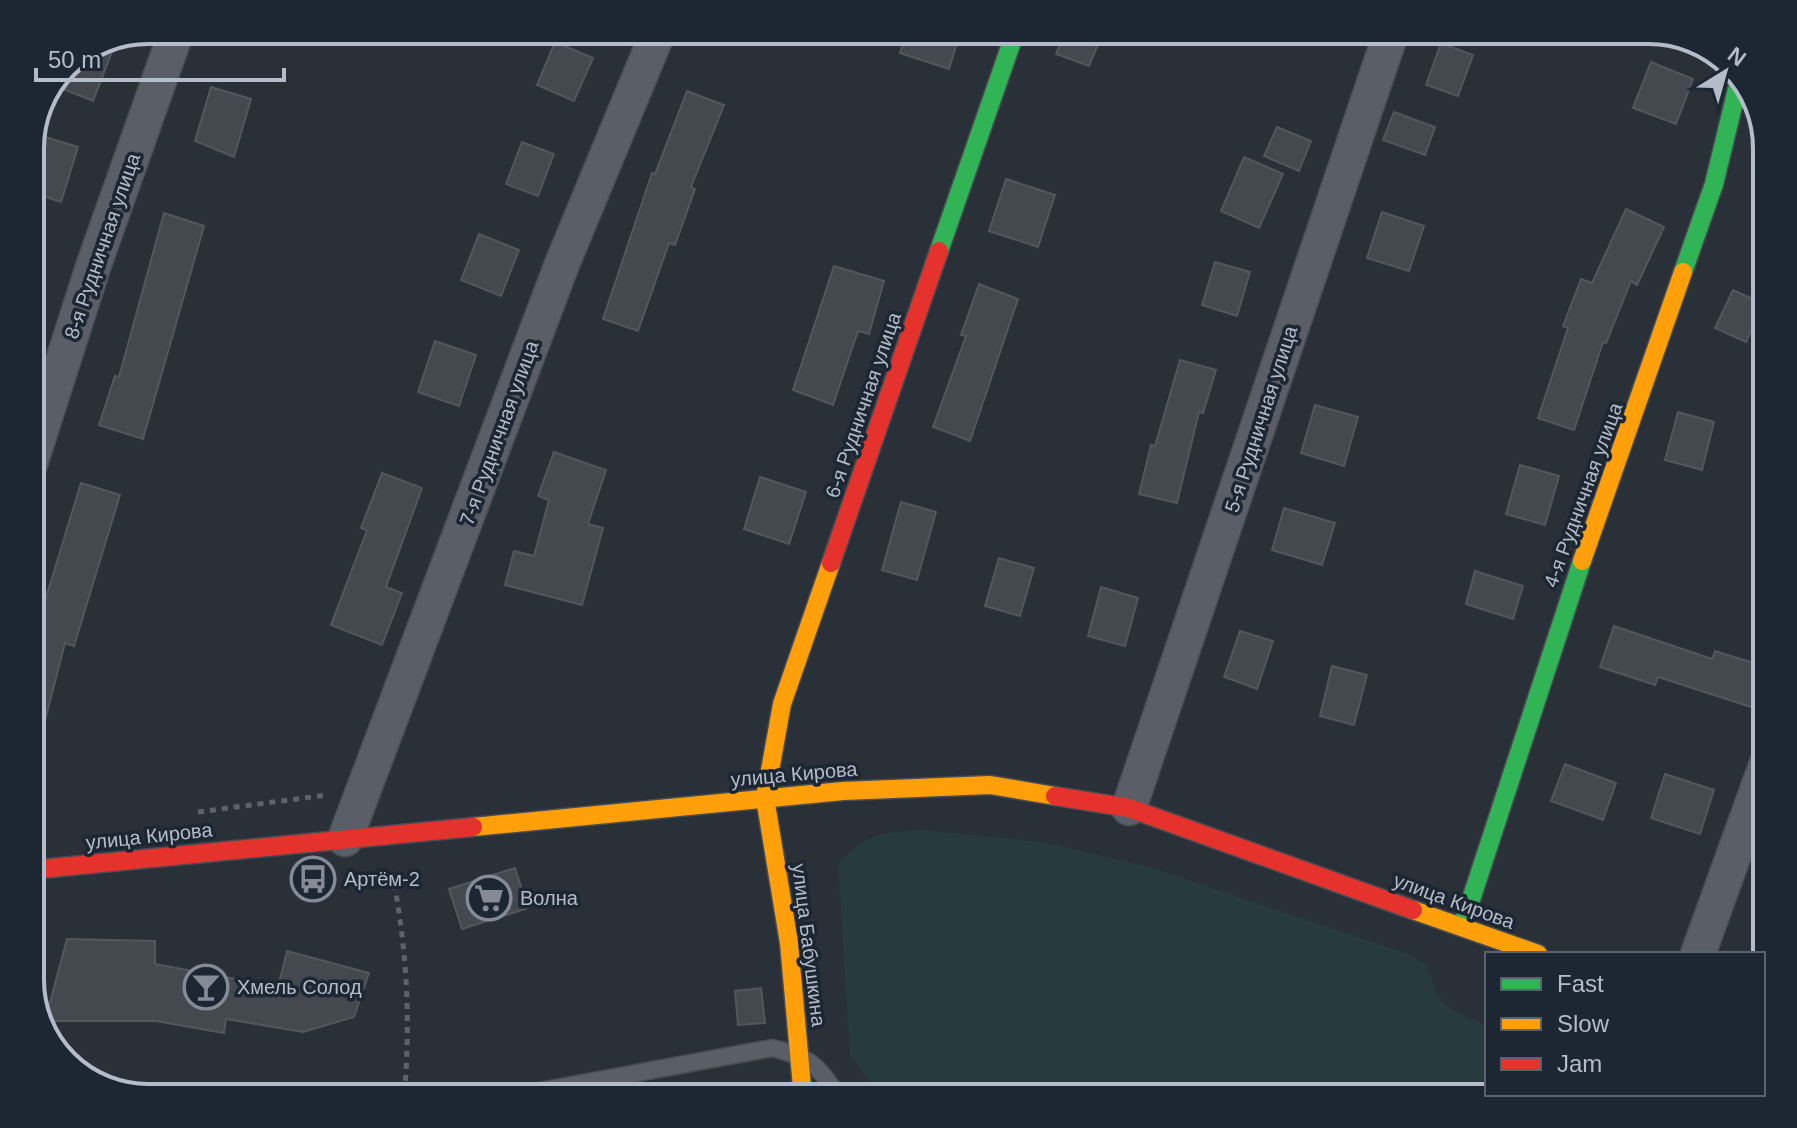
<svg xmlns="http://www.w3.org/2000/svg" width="1797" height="1128" font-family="Helvetica,sans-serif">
<rect width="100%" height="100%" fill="#2a3038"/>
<!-- green -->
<path fill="#273a3e" d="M925,830L1042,842L1150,867L1411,955L1427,965C1438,1008 1448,1009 1487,1026V1094H1664L1649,1098H881L850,1054L838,864C866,832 884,832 925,830Z"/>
<!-- building -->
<path fill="#444950" stroke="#52575f" stroke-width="2" d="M908,30H961L949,69L900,53Z
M1066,30H1104L1089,66L1056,54Z
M555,42L593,58L574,101L537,85Z
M1441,43L1473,55L1458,96L1426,85Z
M115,44L93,101L55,86L65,64Z
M1651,62L1693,79L1676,124L1633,108Z
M211,87L251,99L234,157L195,141Z
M687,91L724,105L691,187L695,189L675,245L669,243L638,331L603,319L652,173L655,174Z
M1394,112L1435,127L1425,155L1383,140Z
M1277,127L1311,141L1299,171L1264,156Z
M42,136L78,147L61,202L30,192V174Z
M522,142L554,154L538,196L506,184Z
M1244,157L1283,174L1259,228L1221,211Z
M1006,179L1055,195L1038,247L989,231Z
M1626,209L1664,227L1637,285L1631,281L1606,343L1603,342L1574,430L1538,418L1568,328L1563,326L1581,279L1592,283Z
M1382,212L1424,226L1409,271L1367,258Z
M164,213L204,226L143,439L99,425L115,376L119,377Z
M479,234L519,250L501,296L461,280Z
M1215,262L1250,272L1237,316L1202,305Z
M834,266L884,281L869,334L858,331L833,405L793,390Z
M979,284L1018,299L970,441L933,427L966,336L961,335Z
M1733,290L1763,304L1746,342L1715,328Z
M435,341L476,355L459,406L418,392Z
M1180,360L1216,370L1203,413L1199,412L1177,503L1139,494L1151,445L1155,446Z
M1315,405L1358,417L1344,466L1301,453Z
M1678,412L1714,422L1702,470L1665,460Z
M554,452L606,470L588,524L603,528L582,605L505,585L514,551L534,556L549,500L538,496Z
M1520,465L1559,476L1545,525L1506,514Z
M382,473L422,488L386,587L402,593L382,645L331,625L367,530L361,528Z
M760,477L806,492L789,544L744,529Z
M81,483L120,495L74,646L65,643L39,744L30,742V650Z
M901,502L936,512L917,580L882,570Z
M1284,508L1335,523L1322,565L1272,550Z
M999,558L1034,568L1020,616L985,606Z
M1475,571L1523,586L1513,619L1466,604Z
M1101,587L1138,598L1125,646L1088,636Z
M1614,626L1712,659L1715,651L1763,666L1751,707L1658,677L1655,685L1600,667Z
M1240,631L1273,641L1257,689L1224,677Z
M1332,666L1367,675L1354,725L1320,716Z
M1565,764L1616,783L1603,820L1551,801Z
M1665,774L1714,790L1700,834L1651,818Z
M515,868L528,908L462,929L449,889Z
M67,939L155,941V964L278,987L287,951L369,973L354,1017L303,1032L226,1019L224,1033L156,1021H45Z
M761,988L765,1023L738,1025L735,991Z"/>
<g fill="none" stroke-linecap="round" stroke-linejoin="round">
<!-- lane casing -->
<g stroke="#484c53" stroke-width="19">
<path id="lane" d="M502,1098L772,1048C809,1057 819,1065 839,1098"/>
</g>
<!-- street casing -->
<g stroke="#484c53" stroke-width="37">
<path id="street" d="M30,464L93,267L177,30
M1129,808L1392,30
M345,839L562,264L659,30
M1698,954L1767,763"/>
</g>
<!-- fast casing -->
<g stroke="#484c53" stroke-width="21">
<path id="fast" d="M939,251L1016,30
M1683,272L1714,184L1740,77
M1462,927L1582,561"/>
</g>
<!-- slow casing -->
<g stroke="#484c53" stroke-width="21">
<path id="slow" d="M1582,561L1683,272
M473,827L843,791L990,785L1055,796
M1413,910L1538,954
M803,1098L789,943L765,798L782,704L831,563"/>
</g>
<!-- jam casing -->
<g stroke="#484c53" stroke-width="21">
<path id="jam" d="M831,563L939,251
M1055,796L1129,808L1413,910
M30,870L473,827"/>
</g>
<!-- path -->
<path stroke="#5d636a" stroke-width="5" stroke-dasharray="6 6" stroke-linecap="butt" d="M198,812L327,795
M392,872C407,948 411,1021 404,1098"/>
<!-- lane -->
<use href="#lane" stroke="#5a5e66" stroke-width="16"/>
<!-- street -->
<use href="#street" stroke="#5a5e66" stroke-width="34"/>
<!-- fast -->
<use href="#fast" stroke="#30b455" stroke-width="18"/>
<!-- slow -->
<use href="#slow" stroke="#ff9f0a" stroke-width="18"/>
<!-- jam -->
<use href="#jam" stroke="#e5322d" stroke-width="18"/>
</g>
<!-- icons -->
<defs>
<g id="bus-ring" transform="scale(2.3)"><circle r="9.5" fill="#1d2633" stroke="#848b96" stroke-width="1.5"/><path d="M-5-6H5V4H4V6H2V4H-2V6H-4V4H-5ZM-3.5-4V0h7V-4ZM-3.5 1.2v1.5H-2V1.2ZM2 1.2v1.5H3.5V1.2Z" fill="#848b96"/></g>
<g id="supermarket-ring" transform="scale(2.3)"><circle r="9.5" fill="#1d2633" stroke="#848b96" stroke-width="1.5"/><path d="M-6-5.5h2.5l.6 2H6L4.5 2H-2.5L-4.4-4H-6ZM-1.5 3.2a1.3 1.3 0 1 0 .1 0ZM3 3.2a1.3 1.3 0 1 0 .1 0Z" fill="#848b96"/></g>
<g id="bar-ring" transform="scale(2.3)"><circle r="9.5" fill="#1d2633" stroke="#848b96" stroke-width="1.5"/><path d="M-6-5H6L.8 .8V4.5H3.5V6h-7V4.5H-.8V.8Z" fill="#848b96"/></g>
</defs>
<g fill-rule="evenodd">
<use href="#bus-ring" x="313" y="879"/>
<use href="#supermarket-ring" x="489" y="898"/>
<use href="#bar-ring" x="206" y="987"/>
</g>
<g text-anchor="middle" stroke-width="7" stroke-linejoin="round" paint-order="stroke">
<!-- street labels -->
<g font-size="20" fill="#b4bcc9" stroke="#1d2633">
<text transform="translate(102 246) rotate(-71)" y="7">8-я Рудничная улица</text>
<text transform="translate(863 405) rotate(-71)" y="7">6-я Рудничная улица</text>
<text transform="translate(1261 419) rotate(-72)" y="7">5-я Рудничная улица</text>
<text transform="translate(499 433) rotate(-70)" y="7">7-я Рудничная улица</text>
<text transform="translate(1583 495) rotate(-70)" y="7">4-я Рудничная улица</text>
<text transform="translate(794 774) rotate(-5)" y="7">улица Кирова</text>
<text transform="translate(149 836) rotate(-6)" y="7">улица Кирова</text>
<text transform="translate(1454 901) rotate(20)" y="7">улица Кирова</text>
<text transform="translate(809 945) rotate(83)" y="7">улица Бабушкина</text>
</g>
<!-- poi labels -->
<g font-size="20" fill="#b4bcc9" stroke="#1d2633" text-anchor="start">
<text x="344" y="886">Артём-2</text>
<text x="520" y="905">Волна</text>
<text x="237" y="994">Хмель Солод</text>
</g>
</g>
<!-- crop -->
<path d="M0 0H1797V1128H0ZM148 44H1649A104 104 0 0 1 1753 148V980A104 104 0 0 1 1649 1084H148A104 104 0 0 1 44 980V148A104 104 0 0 1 148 44Z" fill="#1d2633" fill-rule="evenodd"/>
<path fill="none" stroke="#b4bcc9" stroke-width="4" d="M148 44H1649A104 104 0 0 1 1753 148V980A104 104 0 0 1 1649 1084H148A104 104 0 0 1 44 980V148A104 104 0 0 1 148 44Z"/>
<!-- legend -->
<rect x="1485" y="952" width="280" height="144" fill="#1d2633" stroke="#59626f" stroke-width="2"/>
<rect x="1501" y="978" width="40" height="12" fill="#30b455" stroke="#59626f" stroke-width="2"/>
<text x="1557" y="992" font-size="24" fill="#b4bcc9">Fast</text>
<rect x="1501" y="1018" width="40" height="12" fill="#ff9f0a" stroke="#59626f" stroke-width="2"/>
<text x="1557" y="1032" font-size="24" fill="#b4bcc9">Slow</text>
<rect x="1501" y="1058" width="40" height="12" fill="#e5322d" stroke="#59626f" stroke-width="2"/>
<text x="1557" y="1072" font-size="24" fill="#b4bcc9">Jam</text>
<!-- north arrow -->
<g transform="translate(1725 72) rotate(37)" stroke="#1d2633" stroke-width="6" paint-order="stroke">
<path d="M0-6L14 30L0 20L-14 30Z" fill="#b4bcc9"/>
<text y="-12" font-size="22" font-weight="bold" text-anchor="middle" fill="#b4bcc9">N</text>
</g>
<!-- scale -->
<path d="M36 68v12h248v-12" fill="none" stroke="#b4bcc9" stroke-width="4"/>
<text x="48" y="68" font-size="24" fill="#b4bcc9" stroke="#1d2633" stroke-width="6" paint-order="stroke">50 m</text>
</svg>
